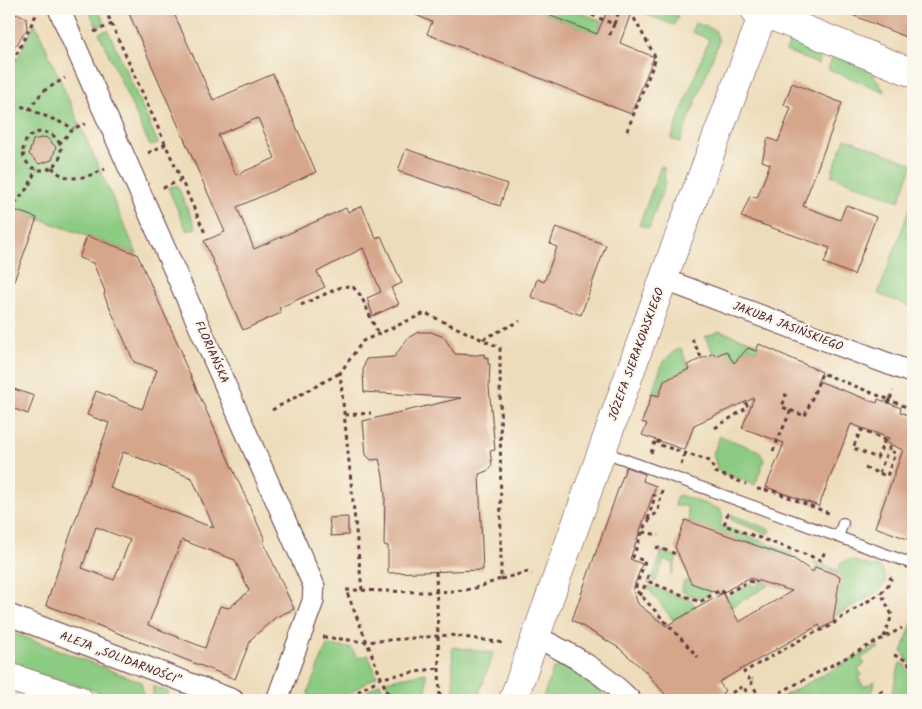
<svg xmlns="http://www.w3.org/2000/svg" width="922" height="709" font-family="Kalam,sans-serif">
<rect width="100%" height="100%" fill="#fbf7ec"/>
<filter id="ink" filterUnits="userSpaceOnUse"><feTurbulence type="fractalNoise" baseFrequency=".02" numOctaves="2"/><feDisplacementMap in="SourceGraphic" scale="10" xChannelSelector="R" yChannelSelector="G"/><feConvolveMatrix kernelMatrix="1 2 1 2 8 2 1 2 1" color-interpolation-filters="sRGB"/></filter>
<filter id="wash" filterUnits="userSpaceOnUse"><feTurbulence type="fractalNoise" baseFrequency=".0096" numOctaves="4" result="noise"/><feDisplacementMap in="SourceGraphic" scale="20" xChannelSelector="R" yChannelSelector="G"/><feGaussianBlur stdDeviation="1.12" result="paint"/><feColorMatrix in="noise" values="0 0 0 0 0 0 0 0 0 0 0 0 0 0 0 0 0 1.4 0 .05"/><feComposite in="paint" operator="in"/></filter>
<g filter="url(#wash)">
<rect width="100%" height="100%" fill="#eddcba"/>
<!-- green -->
<path fill="#8ccb82" stroke="#6b7556" d="M88,9H98L105,24L97,27Z
M533,9H571L602,21L596,34Z
M633,9H659L678,16L674,25Z
M35,23L137,254L9,208V75Z
M695,23L715,30L719,41L680,142L671,139L709,39L692,32Z
M108,30L158,143L150,146L99,33Z
M791,37L824,50L818,64L786,51Z
M834,54L869,68L885,92L828,69Z
M845,138L913,164L899,201L831,175Z
M661,166L664,167L665,184L649,228L639,225Z
M177,185L196,228L187,231L168,188Z
M913,200V307L878,294Z
M720,331L759,344L756,351L748,348L740,357L730,362L715,356L705,337Z
M681,348L689,369L678,374L674,388L663,385L658,396L652,394C659,374 660,357 681,348Z
M720,436L759,451L764,460L755,485L718,471L713,454Z
M679,495L720,509L723,518L720,525L792,553L791,558L689,522L687,506H675L676,497Z
M730,514L771,530L769,534L732,521Z
M662,551L677,557L671,575L674,563L664,560L656,582L652,580Z
M850,560L879,568L884,572L886,583L876,593L836,615L842,575L814,565L815,562L838,570L841,563Z
M690,578L718,588L701,599L681,591L684,581H689Z
M760,582L769,585L731,607L726,598L750,584L757,587Z
M649,586L690,599L696,607L680,617L697,646L695,648L648,588Z
M913,620V667L902,652Z
M9,631L141,682L144,700H120L93,690L9,665Z
M327,645L351,648L358,658L368,655L377,676L338,700H310L308,692Z
M877,646L879,648L861,658L865,664L858,669L862,675L858,678L864,687L875,681L873,691L856,700H776Z
M452,647L493,653L477,700H454Z
M900,663L905,664L908,672L913,674V700H890Z
M561,664L587,680L609,700H542L553,670Z
M426,673L427,700H394L385,681Z
M380,683L387,700H353Z
M153,686L169,692L167,699L170,700H157L153,695Z"/>
<g id="blocks">
<!-- building -->
<path fill="#d6a68b" fill-rule="evenodd" d="M127,9H172L213,100L273,74L316,172L237,207L254,249L346,208L348,212L362,206L376,239L381,236L402,283L391,288L399,304L373,316L367,298L381,292L363,248L317,272L325,287L279,308L281,313L243,330L204,241L225,232ZM258,118L275,158L236,175L218,135Z
M402,9H533L597,34L608,9H619L631,13L620,43L654,57L631,114L427,34L432,22Z
M838,9H913V40Z
M19,14L26,18L27,29L9,56V16Z
M792,83L842,103L803,206L840,220L846,205L876,217L854,275L824,263L830,248L741,217L750,196L757,198L770,164L762,161L768,138L778,142L791,108L784,105Z
M46,137L56,147L52,160L39,164L29,154L33,140Z
M406,149L507,184L500,206L398,171Z
M9,208L37,218L11,289H9Z
M556,227L606,245L581,315L531,297L537,279L544,282L557,247L550,244Z
M87,236L137,254L183,355H181L265,540L263,541L294,609L276,617L251,639L235,679L46,605L109,423L87,415L96,391L142,409L157,370L134,362L104,295L105,291L93,263L79,258ZM123,452L192,478L214,528L110,488ZM96,527L130,540L114,580L82,568ZM182,540L235,560L249,591L229,608L220,606L205,648L148,625Z
M418,332H431L444,337L455,354L476,355L484,354L485,358L488,357V364H490L489,387L495,450L490,451L492,465L489,470L479,474L483,570L388,573V546L384,545L385,496L383,476L379,459L371,460L366,455L363,421L461,398L364,392L363,370L366,359L394,357L408,338Z
M759,344L822,372L818,381L877,403L878,399L901,408L900,412L913,417V541L875,527L903,450L887,443L889,438L851,424L819,506L766,487L784,443L742,428L754,398L694,425L685,450L642,435L647,424L642,422L652,394L659,396L664,381L689,369L687,365L714,353L715,356L726,351L734,363L748,348L756,351Z
M14,389L34,396L28,414L9,407Z
M626,467L645,474L643,481L656,486L630,559L642,564L633,590L638,604L666,626L723,593L739,622L792,591L749,578L720,594L691,583L675,547L685,520L794,559L813,572L815,567L840,576L833,622L821,629L819,625L719,682L725,691L722,693L727,700H670L646,672L619,648L572,620Z
M348,517V535L331,536L329,518Z"/>
</g>
</g>
<g filter="url(#ink)">
<use href="#blocks" fill-opacity="0" stroke="#623b40" stroke-width="1"/>
<g fill="none" stroke-linecap="round" stroke-linejoin="round">
<!-- lane casing -->
<g stroke="#623b40" stroke-width="12">
<path id="lane" d="M604,452L913,564
M838,537L843,523"/>
</g>
<!-- street casing -->
<g stroke="#623b40" stroke-width="23">
<path id="street" d="M59,9L314,586L313,601L277,700
M663,279L913,373
M9,615L233,700
M536,637C572,654 602,672 630,700"/>
</g>
<!-- secondary casing -->
<g stroke="#623b40" stroke-width="29">
<path id="secondary" d="M754,9L913,73
M9,677L79,700
M513,700L672,255L765,9"/>
</g>
<!-- path -->
<path stroke="#623b40" stroke-width="3" stroke-dasharray="4 4" stroke-linecap="butt" d="M105,9L205,233
M577,9L614,24L608,39
M597,9L603,11L604,9
M614,24L620,9
M94,32L112,24
M9,69L37,13
M14,103L74,128
M29,110L42,92L65,78
M627,131L656,58L635,20L630,9
M23 151a19 19 0 1 1 38 0a19 19 0 1 1-38 0Z
M59,144L74,128L85,124
M148,153L166,144
M52,167C66,185 88,177 105,169
M163,188L181,180
M9,205L12,207L29,186L36,169
M301,305L343,286L353,287L361,296L378,334
M483,339L520,321
M692,339L702,359
M784,395H786L782,407L805,416L822,373L890,400L893,391
M888,403L890,400L913,410
M272,410L340,373
M345,415L371,413
M715,428L748,407L744,400
M659,440L657,444L710,461L715,472L746,484
M885,440L877,458L853,448L861,430L885,440L886,437
M773,451L791,410
M651,453L656,439
M681,465L685,454
M865,468L887,476L895,453L888,450L891,445
M879,473L888,450
M757,489L773,491L831,514
M662,490L658,511L645,525L633,557L645,561L635,589L698,657
M728,513L724,525L821,560L826,549
M648,519L655,496L653,495
M643,532L659,535
M656,547L679,555
M436,572L440,700
M648,575L647,581L700,602L720,590L726,594L749,581L756,583L757,581
M501,579L527,572L532,574
M362,590L340,373L363,341L425,313L500,348L501,579C491,582 481,587 471,589C430,595 386,590 346,590L390,700
M640,596L647,581
M323,637L366,642L450,635L504,643
M884,637L892,615L881,593L887,587L891,579L888,573
M894,655L906,660L913,670
M750,680L744,672L807,636L833,625L836,621L881,593
M729,695L732,700
M725,697L743,686L751,699L758,695L750,680L753,679
M344,700L381,678L438,668
M766,700L902,628
M865,700L885,689"/>
<!-- lane -->
<use href="#lane" stroke="#fff" stroke-width="10"/>
<!-- street -->
<use href="#street" stroke="#fff" stroke-width="21"/>
<!-- secondary -->
<use href="#secondary" stroke="#fff" stroke-width="28"/>
<!-- tram -->
<path stroke="#4a1f2b" stroke-width="1" d="M9,696L20,700"/>
</g>
</g>
<g text-anchor="middle" stroke-width="4.5" stroke-linejoin="round" paint-order="stroke">
<!-- street labels -->
<g font-size="12" fill="#4a1f2b" stroke="#fbf7ec">
<text transform="translate(788 326) rotate(21)" y="4">JAKUBA JASIŃSKIEGO</text>
<text transform="translate(212 352) rotate(66)" y="4">FLORIAŃSKA</text>
<text transform="translate(636 354) rotate(-70)" y="4">JÓZEFA SIERAKOWSKIEGO</text>
<text transform="translate(121 658) rotate(21)" y="4">ALEJA „SOLIDARNOŚCI”</text>
</g>
</g>
<!-- margin -->
<rect width="922" height="709" fill="none" stroke="#fbf7ec" stroke-width="30"/>
</svg>
